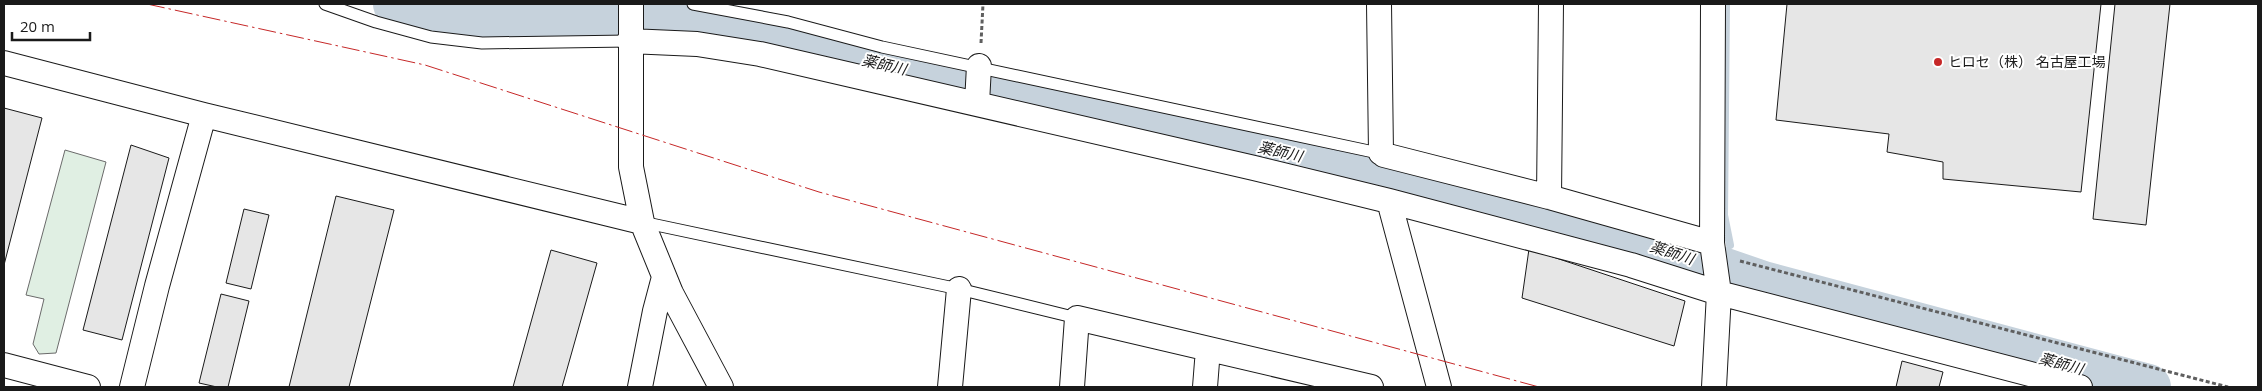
<svg xmlns="http://www.w3.org/2000/svg" width="2262" height="391" font-family="'Open Sans','Noto Sans JP',sans-serif">
	<rect width="100%" height="100%" fill="#fff"/>
	<path fill="#e0efe3" stroke="#6a6a6a" d="M65,150L106,162L56,353L39,354L33,344L44,299L26,295Z"/>
	<g fill="none" stroke-linecap="round" stroke-linejoin="round">
		<path stroke="#c6d2dc" stroke-width="8" d="M1726,4L1724,215L1730,245
			M1735,271V273"/>
		<path stroke="#c6d2dc" stroke-width="46" d="M396,4L448,15L487,20L664,21L708,24L759,33L875,63L1292,155L1508,208L1661,249L1763,284L2148,387"/>
	</g>
	<path fill="#e6e6e6" stroke="#1a1a1a" d="M1787,4H2101L2081,192L1943,179V162L1887,152L1889,134L1776,120Z
		M2115,4H2170L2146,225L2093,219Z
		M4,108L42,118L4,265Z
		M131,145L169,158L122,340L83,330Z
		M336,196L394,210L349,387H289Z
		M244,209L269,215L251,289L226,283Z
		M1529,249L1685,301L1674,346L1522,298Z
		M551,250L597,263L562,387H513Z
		M221,294L249,301L228,387H217L199,383Z
		M1902,361L1943,372L1939,387H1896Z"/>
	<g fill="none" stroke-linecap="round" stroke-linejoin="round">
		<g stroke="#1a1a1a" stroke-width="13">
			<path id="lane" d="M325,4L376,22L431,37L482,43L629,41
				M693,4L788,22L882,47L1383,154
				M642,222L959,289L1077,318"/>
		</g>
		<g stroke="#1a1a1a" stroke-width="26">
			<path id="street" d="M631,4V167L642,222L671,293L721,387
				M1379,4L1381,153
				M1713,4L1712,243L1719,293L1714,387
				M629,41L697,44L760,54L1254,168L1389,201L1631,265L1719,293L2080,387
				M4,63L204,115L642,222
				M977,103L979,66
				M1384,155L1549,197L1712,243
				M1549,197L1551,4
				M1389,201L1439,387
				M4,365L88,387
				M132,387L157,286L204,115
				M640,387L655,311L664,277
				M950,387L959,289
				M1072,387L1077,318L1371,387
				M1205,387L1208,349"/>
		</g>
		<path stroke="#5f5f5f" stroke-width="3" stroke-dasharray="4 2.5" stroke-linecap="butt" d="M981,43L983,4
			M1740,261L2228,387"/>
		<use href="#lane" stroke="#fff" stroke-width="11"/>
		<use href="#street" stroke="#fff" stroke-width="24"/>
		<path stroke="#c62828" stroke-width="1" stroke-dasharray="18 4 2.5 4" stroke-linecap="butt" d="M147,4L425,65L819,192L1539,387"/>
	</g>
	<circle fill="#c62828" stroke="#fff" stroke-width="2" cx="1938" cy="62" r="5"/>
	<g text-anchor="middle" stroke-width="4" stroke-linejoin="round" paint-order="stroke">
		<g font-size="14" fill="#1a1a1a" stroke="#fff" text-anchor="start">
			<text x="1948" y="67">ヒロセ（株） 名古屋工場</text>
		</g>
		<g font-size="15" font-style="italic" fill="#1a1a1a" stroke="#fff">
			<text transform="translate(884 65) rotate(13)" y="5">薬師川</text>
			<text transform="translate(1280 152) rotate(13)" y="5">薬師川</text>
			<text transform="translate(1672 253) rotate(18)" y="5">薬師川</text>
			<text transform="translate(2061 364) rotate(15)" y="5">薬師川</text>
		</g>
	</g>
	<rect width="2262" height="391" fill="none" stroke="#1a1a1a" stroke-width="10"/>
	<path d="M12 32v8h78v-8" fill="none" stroke="#1a1a1a" stroke-width="2.5"/>
	<text x="20" y="32" font-size="15" fill="#1a1a1a" stroke="#ffffff" stroke-width="4" paint-order="stroke">20 m</text>
</svg>
